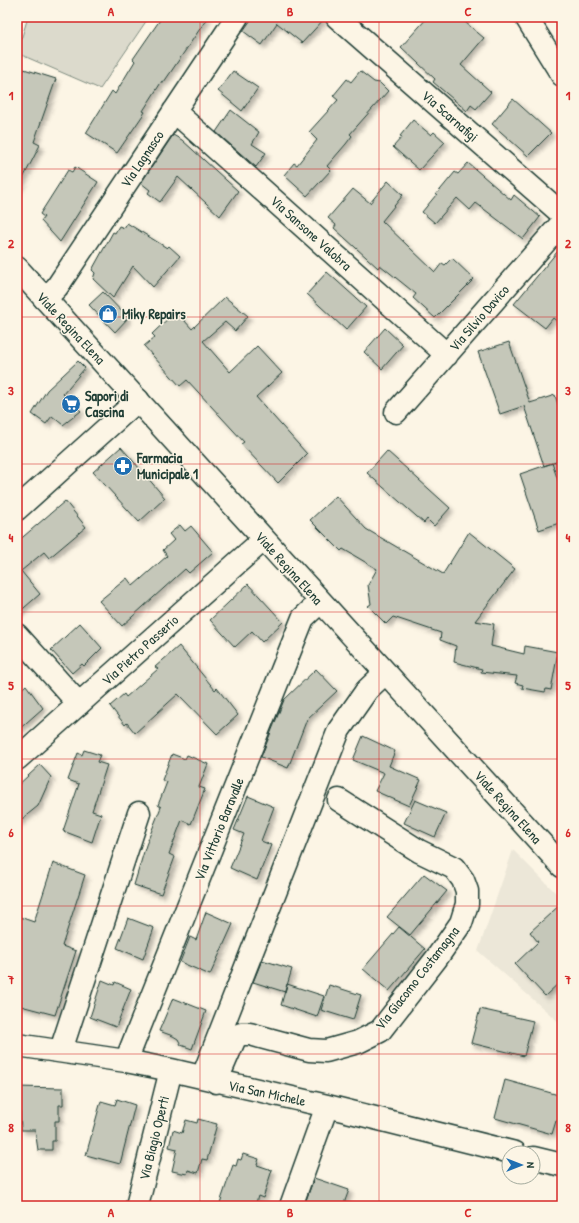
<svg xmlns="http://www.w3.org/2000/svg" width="579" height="1223" font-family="'Patrick Hand',sans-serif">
	<defs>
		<filter id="shadow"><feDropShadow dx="3.5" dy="3.5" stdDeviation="2" flood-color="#0004"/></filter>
	</defs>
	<rect width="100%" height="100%" fill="#fcf5e5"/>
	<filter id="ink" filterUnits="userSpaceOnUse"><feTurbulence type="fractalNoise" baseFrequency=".025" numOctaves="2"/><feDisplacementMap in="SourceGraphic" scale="8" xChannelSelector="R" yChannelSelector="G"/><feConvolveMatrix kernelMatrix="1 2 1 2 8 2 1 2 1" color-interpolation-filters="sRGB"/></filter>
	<g filter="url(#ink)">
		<path fill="#ece7d8" d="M513,850L562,899V1025L478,951Z"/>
		<path fill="#dcdacc" stroke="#7e8c80" d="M28,17H149L100,89L17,53Z"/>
		<path fill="#c5c7b9" stroke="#1f3d34" filter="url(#shadow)" d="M162,17H208L164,82L162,81L143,111L145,112L117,153L86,133L112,91L115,94L135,61L133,59Z
			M253,17H325V18L302,43L277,23L262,45L243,31Z
			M428,17H459L484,38L461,65L491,92L476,109L471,105L467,111L433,82L435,79L401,47Z
			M24,69L56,79L34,142L40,145L17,190V88Z
			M233,71L258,88L242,111L218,91Z
			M360,71L374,82L380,83L388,91L350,134L352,136L346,144L327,166L331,170L307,196L284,175L294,163L297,165L317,140L309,132L338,100L333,96L347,79L351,82Z
			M513,99L551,133L528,156L492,124Z
			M231,110L259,132L252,144L266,153L256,167L216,132Z
			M413,120L431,135L434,132L445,142L419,170L393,147L402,137L400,136Z
			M173,135L182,140L238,191L220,216L178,177L160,202L148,193L150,190L141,183Z
			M468,163L511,200L514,195L540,217L523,239L476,203L470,210L457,198L435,223L422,212L455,172L458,174Z
			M75,167L98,182L60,242L41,221L44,217L40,214L68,170L72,172Z
			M388,181L403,195L382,221L435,272L442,263L445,265L452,258L474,279L435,318L413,298L416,294L380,265L378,268L334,228L336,225L328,218L353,189L370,203Z
			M127,223L167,248L169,246L180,256L153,287L133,266L113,298L93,279L95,273L92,270L113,232L115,233L119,226L124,228Z
			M562,246V325L553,318L545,328L514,304Z
			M327,272L366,307L346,330L307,294Z
			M103,292L128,318L115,332L89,305Z
			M225,297L248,316L235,331L225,322L203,341L230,372L257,346L282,373L256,397L307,454L278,483L241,444L244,442L187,380L180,386L144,346L155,337L152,334L176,311L192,329Z
			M385,328L403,345L382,369L364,352Z
			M509,342L530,403L555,395L562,417V460L544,466L524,406L500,414L478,352Z
			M78,361L85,368L63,394L81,411L63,425L52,416L46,424L32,414L47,390Z
			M121,447L165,498L139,522L93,472Z
			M387,451L450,508L434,526L427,519L424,523L367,473Z
			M552,463L562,492V522L539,530L520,474Z
			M336,496L366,529L443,574L469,532L515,569L475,621L494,624L491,646L524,654L525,646L558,652L551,690L546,689L545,692L522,688L523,685L515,683L517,676L481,672L482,669L454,662L456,646L440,640L441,633L393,617L386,624L368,606L371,604L368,585L377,569L343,549L341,551L310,520Z
			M65,501L86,527L49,558L44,552L21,571L40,594L17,614V542Z
			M180,525L185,531L191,526L213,552L189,573L185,569L122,626L99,601L127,578L133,586L167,556L163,550L174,540L169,534Z
			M248,584L283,622L262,642L252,631L235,647L210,620Z
			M80,623L102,648L84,666L82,664L72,673L51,650Z
			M179,646L215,690L217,688L238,715L217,734L178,694L135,733L127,723L125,725L110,706L124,694L126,697L158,669L155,667Z
			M316,669L337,691L307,719L288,768L261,757L284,700Z
			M26,685L43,708L17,731V693Z
			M363,736L395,751L389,766L421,780L409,806L375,791L384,773L353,760Z
			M84,750L100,755L97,762L107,765L92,811L101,814L92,842L63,831L79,784L68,780L78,753L82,755Z
			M172,754L185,759L187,755L208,764L199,787L205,789L191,824L182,820L169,854L175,857L161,894L134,885L146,845L161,807L158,805L167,782L162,780Z
			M40,765L51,777L38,806L17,823V786Z
			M248,796L274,807L261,841L271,845L257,880L230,868L244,834L234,830Z
			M415,800L446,813L435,837L404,823Z
			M53,863L85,875L62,946L76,951L55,1015L17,1005V916L34,922Z
			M424,874L447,891L410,935L387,917Z
			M562,903V980L545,996L515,964L538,942L530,932Z
			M206,912L233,924L210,975L180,962L190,937L196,940Z
			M128,918L154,928L143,959L117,948Z
			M399,927L425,949L389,991L363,969Z
			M262,960L292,969L285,992L253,982Z
			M102,980L114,985L115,982L131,989L116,1027L90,1017Z
			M287,984L324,996L317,1017L281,1005Z
			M329,985L361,995L353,1020L321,1010Z
			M173,998L206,1011L192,1049L181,1045L178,1039L173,1036L159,1031Z
			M480,1009L533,1021L524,1056L471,1043Z
			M505,1080L562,1096V1122L556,1121L552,1134L495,1118Z
			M17,1087L63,1088V1105H59V1121H55V1141H52V1150H38L35,1130H21L20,1111H17Z
			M117,1099L135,1105L120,1164L86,1155L101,1101L115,1105Z
			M198,1119L217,1124L207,1160L202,1159L198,1173L188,1170L187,1174L172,1171L177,1149L169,1147L173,1130L182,1133L186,1120L197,1123Z
			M243,1154L259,1159L257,1165L272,1170L263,1198L258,1196L255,1206H219L233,1165L236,1166L238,1159L241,1160Z
			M314,1178L349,1190L343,1206H304Z"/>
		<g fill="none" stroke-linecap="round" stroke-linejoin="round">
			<g stroke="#1f3d34" stroke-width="25">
				<path id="minor" d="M337,17L562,214
					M526,17L562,75
					M174,111L447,355
					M45,299L57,287L237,17
					M396,412L562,223
					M17,509L138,400
					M17,635L79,704
					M17,759L263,540
					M17,1045L126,1061L171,1070L327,1106L515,1153
					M61,1050L139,813
					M126,1061L303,618L320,602
					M205,1071L339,730L367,690L385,673
					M216,1082L235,1038L241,1034H250L309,1050L326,1051L358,1042L380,1031L436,959L461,923L467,904V891L463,880L454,868L419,851L339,800
					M533,1158L562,1165
					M137,1206L171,1070
					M291,1206L327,1106"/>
			</g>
			<g stroke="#1f3d34" stroke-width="25">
				<path id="major" d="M17,268L562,866"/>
			</g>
			<use href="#minor" stroke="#fcf5e5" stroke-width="22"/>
			<use href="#major" stroke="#fcf5e5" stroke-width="22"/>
		</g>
	</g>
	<path fill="none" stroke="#d62828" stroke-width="1" stroke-opacity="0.55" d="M200,17V1206M379,17V1206M17,169H562M17,317H562M17,464H562M17,612H562M17,759H562M17,906H562M17,1054H562"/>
	<defs>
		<g id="shop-disc" transform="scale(1)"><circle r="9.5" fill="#1f6fb2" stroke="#fcf5e5"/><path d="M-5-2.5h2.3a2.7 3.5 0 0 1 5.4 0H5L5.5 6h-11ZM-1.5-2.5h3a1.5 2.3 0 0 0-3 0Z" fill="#fff"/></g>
		<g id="supermarket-disc" transform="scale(1)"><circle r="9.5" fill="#1f6fb2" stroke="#fcf5e5"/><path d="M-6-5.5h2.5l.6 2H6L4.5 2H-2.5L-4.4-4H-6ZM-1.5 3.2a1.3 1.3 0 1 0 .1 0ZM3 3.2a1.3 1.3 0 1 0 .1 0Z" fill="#fff"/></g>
		<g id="pharmacy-disc" transform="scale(1)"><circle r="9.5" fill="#1f6fb2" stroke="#fcf5e5"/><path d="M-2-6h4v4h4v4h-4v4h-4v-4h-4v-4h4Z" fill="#fff"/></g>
	</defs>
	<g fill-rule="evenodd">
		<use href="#shop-disc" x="108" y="314"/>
		<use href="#supermarket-disc" x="71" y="404"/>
		<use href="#pharmacy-disc" x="123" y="466"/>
	</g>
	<g text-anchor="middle" stroke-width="3" stroke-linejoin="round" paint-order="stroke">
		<g font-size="14" fill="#1f3d34" stroke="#fcf5e5">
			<text transform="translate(450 116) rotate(41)" y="5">Via Scarnafigi</text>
			<text transform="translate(142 159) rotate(-56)" y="5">Via Lagnasco</text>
			<text transform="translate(311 233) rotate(42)" y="5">Via Sansone Valobra</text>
			<text transform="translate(479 318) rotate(-49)" y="5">Via Silvio Davico</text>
			<text transform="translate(71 328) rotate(47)" y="5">Viale Regina Elena</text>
			<text transform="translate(289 568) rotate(48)" y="5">Viale Regina Elena</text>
			<text transform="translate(140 650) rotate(-42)" y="5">Via Pietro Passerio</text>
			<text transform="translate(508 807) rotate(48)" y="5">Viale Regina Elena</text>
			<text transform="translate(219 829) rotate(-68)" y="5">Via Vittorio Baravalle</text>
			<text transform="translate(417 978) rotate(-52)" y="5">Via Giacomo Costamagna</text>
			<text transform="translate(267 1093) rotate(12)" y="5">Via San Michele</text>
			<text transform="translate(154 1138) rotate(-76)" y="5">Via Biagio Operti</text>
		</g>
		<g font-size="14" font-weight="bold" fill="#1f3d34" stroke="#fcf5e5" text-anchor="start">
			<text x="122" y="319">Miky Repairs</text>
			<text x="85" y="401">Sapori di<tspan x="85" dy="16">Cascina</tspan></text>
			<text x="137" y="463">Farmacia<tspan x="137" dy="16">Municipale 1</tspan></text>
		</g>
	</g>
	<rect width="579" height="1223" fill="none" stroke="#fcf5e5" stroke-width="44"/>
	<g transform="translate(521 1165) rotate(90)"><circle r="19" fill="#fcf5e5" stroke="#a4ab9e"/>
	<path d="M0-3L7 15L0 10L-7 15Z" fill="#1f6fb2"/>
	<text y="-6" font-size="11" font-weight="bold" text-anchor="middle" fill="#1f3d34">N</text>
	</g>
	<rect x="22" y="22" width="535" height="1179" fill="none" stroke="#d62828" stroke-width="1.5"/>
	<g font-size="13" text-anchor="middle" font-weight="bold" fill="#d62828">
		<text x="111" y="16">A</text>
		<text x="290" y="16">B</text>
		<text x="468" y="16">C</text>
		<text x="11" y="100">1</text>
		<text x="568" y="100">1</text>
		<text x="11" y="248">2</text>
		<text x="568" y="248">2</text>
		<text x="11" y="395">3</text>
		<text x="568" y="395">3</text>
		<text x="11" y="542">4</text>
		<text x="568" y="542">4</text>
		<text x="11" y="690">5</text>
		<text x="568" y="690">5</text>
		<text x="11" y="837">6</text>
		<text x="568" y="837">6</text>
		<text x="11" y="984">7</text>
		<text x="568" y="984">7</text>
		<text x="11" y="1132">8</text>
		<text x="568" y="1132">8</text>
		<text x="111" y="1217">A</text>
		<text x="290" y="1217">B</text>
		<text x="468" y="1217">C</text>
	</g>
</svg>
